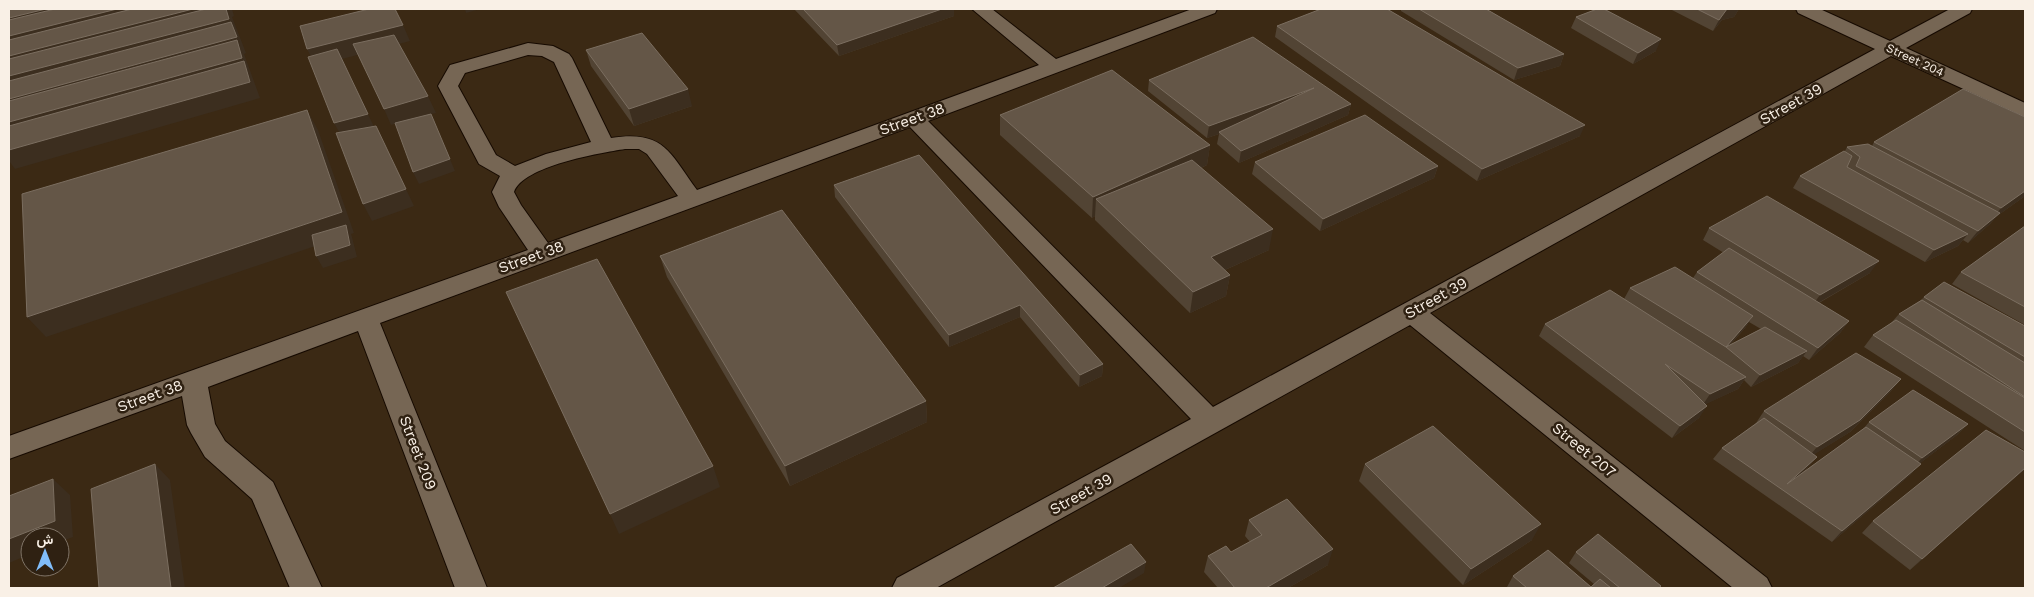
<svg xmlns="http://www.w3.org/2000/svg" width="2034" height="597" font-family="'Work Sans',Vazirmatn,sans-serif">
	<rect width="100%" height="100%" fill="#2f2112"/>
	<path fill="#3b2914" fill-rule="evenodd" d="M9,9H2025V588H9ZM30,537H60V567H30Z"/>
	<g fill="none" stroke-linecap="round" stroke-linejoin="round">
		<g stroke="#160a00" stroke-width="2">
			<path id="minor" d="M972,9H992L1056,59L1192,9H1217L1215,13L928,121L1213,407L1875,49L1798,13L1796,9H1820L1890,41L1950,9H1972L1970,13L1906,48L2025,103V117L1891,56L1430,313L1767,578L1772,588H1733L1410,325L936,588H892L897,578L1191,419L910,127L380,323L487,588H455L358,331L208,387L215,424L225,441L273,482L322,588H290L252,499L205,457L191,433L187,425L182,396L9,459V436L528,250L499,207L492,192L500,176L479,164L438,86L450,65L528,43L553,46L569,54L572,58L611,138C664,130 669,152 697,190L1039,65ZM528,55L542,56L554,62L591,142L546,154L515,166L496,155L458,86L465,73ZM625,149H639L647,154L678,196L548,243L521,205L514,192C523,166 600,153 625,149Z"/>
		</g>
		<use href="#minor" fill="#766654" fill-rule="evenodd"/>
	</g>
	<path fill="#524434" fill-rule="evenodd" d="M794,9H954V16L839,56Z
		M1401,9H1486L1564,54L1560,66L1514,80L1401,11Z
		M1670,9H1739L1734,17L1722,20L1713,31Z
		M1576,17L1656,51L1633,64L1571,28Z
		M1277,26L1580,136L1477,181L1275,37Z
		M586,50L692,106L634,126L591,66Z
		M1149,80L1351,104L1348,115L1239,163L1217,144L1219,134L1207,138L1148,91Z
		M1000,115L1210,145L1207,165L1201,168L1269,250L1225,270L1230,275L1226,296L1190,313L1095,220V216L1092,218L1000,135Z
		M2025,117V196L1997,216L1990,224L1968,243L1963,240L1958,246L1925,262L1793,188L1800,176L1845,151L1847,147L1872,146L1874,142Z
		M919,155L1103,364L1102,376L1079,387L1020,317L949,347L835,197L834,185Z
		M1255,162L1438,166L1434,178L1320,231L1252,174Z
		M2025,226V325L1952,284L1961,272Z
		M1709,228L1870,273L1819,303L1849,321L1840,333L1809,360L1803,356L1798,363L1751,387L1744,380L1738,389L1705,404L1699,418L1672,438L1539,336L1545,324L1624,299L1630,288L1693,278L1697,272L1724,253L1703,240ZM1749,322L1761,329L1731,344L1745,328Z
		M660,256L926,401L927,422L790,486L667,277Z
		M1924,297L2025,326V451L1864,347L1873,335L1891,323L1899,314L1921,300Z
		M1901,379L1891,391L1850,432L1814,454L1817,457L1807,468L1801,474L1864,428L1869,422L1968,424L1957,435L1920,463L1910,475L1832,542L1713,459L1722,448L1756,423L1764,411Z
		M2025,452V469L1910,570L1862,533L1873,521Z
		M1365,464L1532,540L1463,585L1359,481Z
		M1249,520L1328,565L1288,588H1218L1204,572L1208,556L1231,552L1250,542L1245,536Z
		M1576,552L1659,588H1507V587L1513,576L1591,587L1594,584L1569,563Z"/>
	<path fill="#3c2e1f" d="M46,9H190L9,41V18Z
		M193,9H232L234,16L232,17L246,53L244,54L260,98L15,169L9,161V56Z
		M465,9H480L466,13Z
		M942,9H954V16L839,56L837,45Z
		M1727,9H1739L1734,17L1722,20L1713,31L1719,20Z
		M403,25L410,41L342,59L376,131L343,139L334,123L316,66L307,49Z
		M1661,39L1656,51L1633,64L1638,53Z
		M1564,54L1560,66L1514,80L1518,68Z
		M1314,88L1219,132V134L1207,138L1209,126Z
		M688,89L692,106L634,126L629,109Z
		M428,96L436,113L431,114L455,171L419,184L413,172L431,114L391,125L384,109Z
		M1351,104L1348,115L1239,163L1241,151Z
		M307,110L318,130L354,233L351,234L352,237L357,257L323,268L316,256L348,235L46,337L27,317Z
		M1585,125L1580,136L1477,181L1482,169Z
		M376,126L414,206L372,221L363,204Z
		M1210,145L1207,165L1108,210L1096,199L1095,216L1092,218L1093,197Z
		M1438,166L1434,178L1320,231L1323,219Z
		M2025,191V196L1997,216L1990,224L1968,243L1978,231L1992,219L2001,208Z
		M1273,229L1269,250L1207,278L1211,257Z
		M1968,234L1958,246L1925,262L1934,250Z
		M1879,261L1870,273L1811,307L1820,295Z
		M1230,275L1226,296L1190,313L1193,292Z
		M1020,305V317L949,347V335Z
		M1753,316L1745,328L1727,348L1726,347Z
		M1849,321L1840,333L1809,360L1818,348Z
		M1807,351L1798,363L1751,387L1760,375Z
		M1103,364L1102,376L1079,387L1080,375Z
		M1746,377L1738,389L1702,406L1710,394Z
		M1901,379L1891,391L1850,432L1807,459L1817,447Z
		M926,401L927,422L790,486L785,466Z
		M1707,406L1699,418L1672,438L1680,426Z
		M1968,424L1957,435L1911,470L1922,458Z
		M1817,457L1807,468L1784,490L1787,484Z
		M155,464L170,480L185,588H171Z
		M1921,464L1910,475L1832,542L1842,531Z
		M713,466L720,487L619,534L610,514Z
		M2025,468V469L1910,570L1922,559Z
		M53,479L70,495L73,537L60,542V537H30V554L9,563V539Z
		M1541,524L1532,540L1463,585L1471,569Z
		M1333,549L1328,565L1288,588H1266Z
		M1146,562L1144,573L1119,588H1102Z"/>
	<path fill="#645647" stroke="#7b6e60" d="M9,9H46L9,18Z
		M55,9H117L9,36V20Z
		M132,9H193L9,56V40Z
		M206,9H226L229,19L9,76V59Z
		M369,9H395L403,25L307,49L300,26Z
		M803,9H942L837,45Z
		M1321,9H1387L1585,125L1482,169L1277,26Z
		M1419,9H1486L1564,54L1518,68Z
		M1597,9H1604L1661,39L1638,53L1576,17Z
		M1697,9H1727L1719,20Z
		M231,22L237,37L9,99V81Z
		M642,33L688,89L629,109L586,50Z
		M394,35L428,96L384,109L353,44Z
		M1253,37L1351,104L1241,151L1219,132L1314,88L1209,126L1149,80Z
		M237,40L242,58L9,122V101Z
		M337,49L368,114L334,123L308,57Z
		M244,61L250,82L9,150V126Z
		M1112,70L1210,145L1093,197L1000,115Z
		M1963,89L2025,117V191L2001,208L1874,142Z
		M307,110L342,212L27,317L22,194Z
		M431,114L450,159L413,172L395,123Z
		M1365,115L1438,166L1323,219L1255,162Z
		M376,126L406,189L363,204L336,133Z
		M1868,144L2000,213L1978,231L1856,166L1860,157L1847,147Z
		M1844,151L1852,156L1847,167L1968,234L1934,250L1800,176Z
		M919,155L1103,364L1080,375L1020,305L949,335L834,185Z
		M1192,160L1273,229L1211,257L1230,275L1193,292L1096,199Z
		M1767,196L1879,261L1820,295L1709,228Z
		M782,210L926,401L785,466L660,256Z
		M346,225L350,245L316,256L312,235Z
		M2025,226V307L1961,272Z
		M1729,248L1849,321L1818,348L1697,272Z
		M597,259L713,466L610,514L506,292Z
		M1675,267L1753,316L1726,347L1630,288Z
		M1944,282L2025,326V357L1924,297Z
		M1610,290L1746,377L1710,394L1665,364L1707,406L1680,426L1545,324Z
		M1922,300L2025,363V397L1899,314Z
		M1896,320L2025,398V432L1873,335Z
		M1765,327L1807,351L1760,375L1726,347Z
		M1856,353L1901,379L1860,420L1817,447L1764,411Z
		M1913,390L1968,424L1922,458L1869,422Z
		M1764,418L1817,457L1787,484L1866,427L1921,464L1842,531L1722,448Z
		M1433,426L1541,524L1471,569L1365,464Z
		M1986,430L2025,452V468L1922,559L1873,521Z
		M155,464L171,588H99L91,489Z
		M53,479L55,521L9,539V496Z
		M1287,499L1333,549L1266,588H1235L1208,556L1226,546L1231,552L1262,535L1249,520Z
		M1598,534L1661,586L1659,588H1620L1576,552Z
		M1131,544L1146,562L1102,588H1053Z
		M1548,550L1591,587L1600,579L1611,588H1527L1513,576Z"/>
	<g text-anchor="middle" stroke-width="5" stroke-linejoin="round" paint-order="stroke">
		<g font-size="12" fill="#f9f0e6" stroke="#2f2112">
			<text transform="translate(1915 60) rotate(25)" y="4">Street 204</text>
		</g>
		<g font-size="15" fill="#f9f0e6" stroke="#2f2112">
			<text transform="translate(1791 104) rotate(-29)" y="5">Street 39</text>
			<text transform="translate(912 119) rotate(-20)" y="5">Street 38</text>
			<text transform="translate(531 257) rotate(-20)" y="5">Street 38</text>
			<text transform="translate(1436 298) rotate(-29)" y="5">Street 39</text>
			<text transform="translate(150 396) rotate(-20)" y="5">Street 38</text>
			<text transform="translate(1584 450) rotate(39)" y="5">Street 207</text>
			<text transform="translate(418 453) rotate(69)" y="5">Street 209</text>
			<text transform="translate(1081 494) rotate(-29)" y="5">Street 39</text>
		</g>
	</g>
	<rect width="2034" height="597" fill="none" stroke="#f9f0e6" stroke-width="20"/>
	<g transform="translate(45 552)"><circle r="24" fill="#2f2112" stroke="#807467"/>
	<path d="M0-4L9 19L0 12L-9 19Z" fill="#81bdfa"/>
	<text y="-8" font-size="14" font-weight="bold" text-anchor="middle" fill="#f9f0e6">ش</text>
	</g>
</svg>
